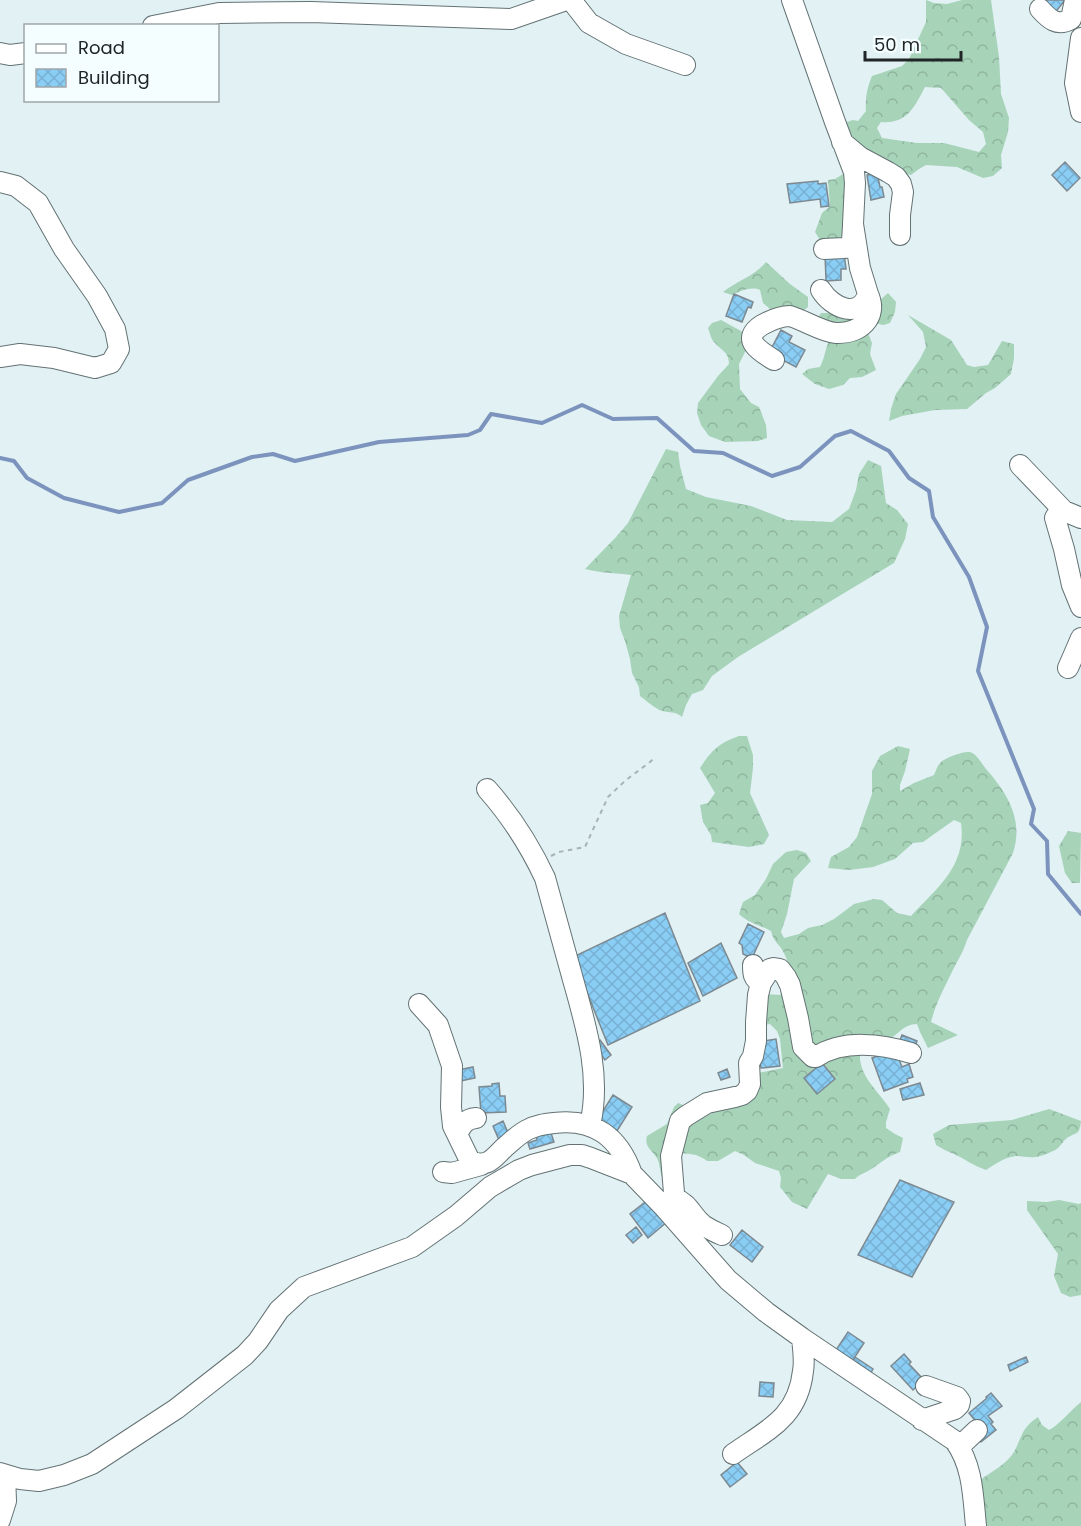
<svg xmlns="http://www.w3.org/2000/svg" width="1081" height="1526" font-family="Poppins,sans-serif">
	<defs>
		<pattern id="forest-crowns" width="20" height="18" patternUnits="userSpaceOnUse" patternTransform="scale(1.5)"><rect width="20" height="18" fill="#a7d3b9"/><path d="M2 6a3 3 0 1 1 6 0M12 15a3 3 0 1 1 6 0" fill="none" stroke="#8fb59f"/></pattern>
		<pattern id="building-cross-hatch" width="8" height="8" patternUnits="userSpaceOnUse" patternTransform="scale(1.5)"><rect width="8" height="8" fill="#8acdf5"/><path d="M0 0l8 8M0 8l8-8" fill="none" stroke="#77b0d2"/></pattern>
	</defs>
	<rect width="100%" height="100%" fill="#e1f1f4"/>
	<path fill="url(#forest-crowns)" fill-rule="evenodd" d="M926,0L934,3L947,4L962,0H991L999,57L1001,94L1009,118L1008,132L1001,155L1002,168L993,176L983,178L957,167L926,165L919,169L911,175C884,170 864,149 845,131L847,122L853,120L858,121L866,111C865,98 867,88 872,76L902,66L909,59L926,22ZM925,87L941,88L969,120L983,132L986,144L979,152L944,143H917L882,138L877,128L881,122C907,124 914,108 925,87Z
		M843,174L846,177L843,236L830,241L820,240L815,232L822,213L830,206L828,180L835,179Z
		M766,262L790,284L808,297V307L798,315L770,309L763,303L760,290C751,286 741,291 732,295L723,292C737,281 755,276 766,262Z
		M888,293L896,302L895,312L890,323L883,325L871,322L868,333L872,343L870,354L876,370L862,377L850,378L843,385L829,389L815,384L802,374L808,369L820,367C825,358 825,348 830,339L816,321L821,313H836L877,303Z
		M908,315L951,340L967,365L974,367L988,365L1002,341L1014,344V358L1011,374L995,388L986,393L967,409L935,410L902,416L889,421L891,409L896,394L920,359L926,347L923,332Z
		M721,320L741,331L747,336L748,346L739,364L740,389L751,403L759,407L766,425L767,438L758,441L725,442L709,436L701,425L697,413L698,403L718,376L729,364C729,352 722,351 715,343C711,340 710,333 708,328L712,323Z
		M666,449L678,452L680,466L686,489L706,497L751,506L787,520L832,522L849,509L856,490L859,474L868,460L881,466L886,503L897,510L908,524L905,539L894,563L738,657L712,676L703,690L692,694L686,705L682,717C675,711 670,713 662,711C654,708 647,701 640,696L639,687L632,673L630,659L625,641L620,628L619,616L631,575C615,573 600,573 585,569L617,536L628,523Z
		M739,736H747L753,755V768L750,793L769,835L764,844L749,847L712,842L711,835L703,822L700,805L708,803L715,793L700,768C712,750 719,743 739,736Z
		M898,746L910,749L905,771L900,785V791L914,783L934,775C936,771 937,766 940,763C944,758 963,751 970,752C977,754 981,763 986,769C1007,793 1024,819 1013,853L967,940C963,953 956,963 950,976C943,990 935,1006 931,1022L958,1035L928,1048L920,1032L917,1024C902,1024 899,1036 886,1040C880,1041 871,1040 865,1040C863,1046 860,1053 860,1059C862,1079 880,1093 890,1109L886,1122V1128L895,1134L903,1138L900,1152C886,1157 880,1164 868,1171C863,1174 860,1174 855,1179H841L828,1174L807,1209L792,1202L780,1187L781,1178L779,1171L755,1163L744,1155L735,1151L718,1161H707C694,1151 681,1154 666,1154L665,1183C659,1174 661,1166 657,1158C652,1150 644,1147 647,1136L667,1124L674,1107L678,1103L698,1111L713,1103L758,1073L783,1068L780,1039L777,1031L770,1024L765,1025L766,994L779,995L796,990C792,977 789,960 781,948C775,940 774,941 771,931C760,925 748,923 739,914L743,902L755,895L766,879L773,864L786,852L797,850L806,853L811,861L794,879L787,914L781,932L784,938L799,934L808,928L822,925L834,919L854,904L874,899L882,900L897,913L911,916C937,888 967,866 961,823L954,820L923,842L913,843L895,859L873,867L849,870L828,868L831,857L849,847L857,837L872,794V771L880,756Z
		M1068,831L1081,833L1080,883H1072L1065,873L1059,846Z
		M1049,1109L1081,1121C1079,1136 1078,1131 1067,1138C1064,1140 1061,1145 1058,1148C1054,1151 1045,1155 1040,1156C1032,1159 1024,1156 1016,1156C1005,1157 995,1164 986,1170C974,1166 965,1159 954,1154C947,1151 944,1150 936,1145L933,1134L949,1125L1012,1120Z
		M1059,1200L1079,1204L1081,1203V1295L1070,1297L1061,1293L1054,1276L1058,1254L1027,1210V1201L1047,1202Z
		M1081,1402V1526H981L980,1480C991,1472 1007,1464 1014,1452C1022,1437 1022,1427 1038,1417L1042,1425L1049,1430C1059,1425 1071,1410 1081,1402Z"/>
	<g fill="none" stroke-linecap="round" stroke-linejoin="round">
		<path stroke="#7c94bd" stroke-width="4" d="M0,458L14,461L27,478L64,498L119,512L162,503L188,480L252,457L273,454L295,461L379,442L468,435L480,430L491,414L542,423L582,405L613,419L657,418L694,451L723,453L772,476L800,467L835,436L851,431L889,451L909,478L929,491L933,517L969,577L987,627L978,671L1034,809L1031,824L1047,841L1048,874L1081,914"/>
	</g>
	<path fill="url(#building-cross-hatch)" stroke="#7d8990" stroke-width="1.5" d="M1045,0H1065L1054,14L1042,4Z
		M1065,162L1080,178L1067,191L1052,175Z
		M877,173L880,187H882L884,197L871,200L867,175Z
		M818,181V184L826,183L829,206L821,207L820,199L790,203L787,184Z
		M844,253L846,269H841V280L826,281L825,254Z
		M734,294L753,302L751,308L748,307L742,322L726,316Z
		M781,330L792,336L789,342L805,350L796,367L769,353Z
		M665,913L700,1001L608,1045L573,957Z
		M748,924L764,932L752,958L743,954L742,945L739,943Z
		M721,943L737,978L703,996L688,963Z
		M902,1035L917,1041L914,1049L899,1043Z
		M776,1039L780,1066L761,1068L757,1042Z
		M600,1040L611,1055L605,1060L594,1045Z
		M895,1049L902,1067L909,1064L913,1077L907,1079L908,1082L884,1091L872,1058Z
		M822,1063L835,1079L817,1094L804,1078Z
		M473,1067L475,1078L460,1081L458,1070Z
		M727,1069L730,1077L721,1080L718,1073Z
		M499,1083L500,1096H505L506,1112L481,1113L479,1087L492,1086V1084Z
		M920,1083L924,1095L903,1100L900,1089Z
		M613,1095L632,1107L617,1131L598,1119Z
		M503,1121L509,1135L499,1140L493,1126Z
		M550,1130L554,1142L530,1149L528,1143L537,1140L535,1134Z
		M900,1180L954,1202L912,1277L858,1255Z
		M649,1199L667,1222L648,1238L630,1214Z
		M636,1227L642,1235L633,1243L626,1235Z
		M742,1230L763,1247L752,1262L730,1245Z
		M848,1332L864,1343L849,1366L832,1356Z
		M904,1354L911,1362L909,1364L924,1380L913,1390L891,1366Z
		M855,1357L873,1369L868,1378L849,1366Z
		M1026,1357L1028,1362L1010,1371L1008,1365Z
		M760,1382L774,1383L773,1397L759,1396Z
		M991,1393L1002,1406L988,1416L993,1422L991,1424L996,1430L981,1442L976,1435L983,1430L969,1413L987,1398L986,1397Z
		M737,1462L747,1474L730,1487L721,1475Z"/>
	<g fill="none" stroke-linecap="round" stroke-linejoin="round">
		<g stroke="#647274" stroke-width="22">
			<path id="minor" d="M571,0L589,23L626,44L685,65
				M792,0L835,122L854,172L855,183L853,224L860,268L868,294C860,320 832,308 821,290
				M1040,9C1049,19 1057,27 1071,19L1075,0
				M153,26L219,13L311,12L511,19L566,0
				M1081,38L1075,83L1081,112
				M0,53L10,55L26,53
				M842,142L860,157L888,172L896,177L901,184L903,192L900,215V235
				M0,182L16,186L38,203L64,249L97,296L115,329L119,349L111,363L95,368L54,358L20,354L0,357
				M824,249L844,248L849,247L852,241L853,226
				M774,360C759,351 740,339 762,325C771,320 780,316 790,316C804,320 822,332 836,333C859,334 879,318 868,294
				M1020,465L1064,511
				M1081,518L1064,511L1058,513L1055,518L1064,549L1072,585L1081,607
				M1068,668L1081,638
				M487,789C510,815 530,846 545,878C554,910 563,943 572,976C585,1023 602,1075 590,1125
				M753,965C753,974 753,978 761,983
				M419,1004L438,1025L452,1066L451,1107L453,1126L470,1161C488,1169 494,1157 505,1147C512,1141 519,1134 527,1130C536,1125 545,1124 554,1123C594,1118 619,1137 632,1174
				M457,1134C462,1125 465,1119 476,1118
				M443,1172L452,1173L481,1165
				M673,1197C691,1205 690,1214 703,1225C709,1229 715,1232 722,1235
				M662,1205L673,1197L674,1193L671,1156L680,1121L686,1116L707,1103L735,1097L742,1095L747,1091L750,1084L749,1063L753,1056L756,1041V1022L758,995L761,983L770,969L774,968L780,969L786,977L790,985L798,1018L803,1047L813,1057H816C843,1039 882,1044 911,1053
				M922,1420L955,1409L959,1405L960,1401L957,1397L926,1386
				M959,1447L977,1430
				M733,1454C767,1430 798,1418 803,1371C805,1361 803,1349 802,1338
				M0,1473L20,1479L39,1481L64,1475L92,1464L176,1409L245,1355L258,1341L279,1310L304,1287L412,1247L456,1216L490,1187L519,1170L532,1165L570,1155H582L591,1158L632,1174L662,1205L728,1280L766,1312L802,1338L955,1441C973,1466 973,1496 976,1526
				M0,1520L6,1501L5,1475"/>
		</g>
		<path stroke="#a7b4b6" stroke-width="2" stroke-dasharray="4.5 4.5" stroke-linecap="butt" d="M551,856L559,852L585,847L608,797L626,780L650,762L655,757"/>
		<use href="#minor" stroke="#fff" stroke-width="20"/>
	</g>
	<rect x="24" y="24" width="195" height="78" fill="#f4fdff" stroke="#9fa7a8" stroke-width="1.5"/>
	<rect x="36" y="44" width="30" height="9" fill="#ffffff" stroke="#9fa7a8" stroke-width="1.5"/>
	<text x="78" y="54" font-size="18" fill="#202526">Road</text>
	<rect x="36" y="69" width="30" height="18" fill="url(#building-cross-hatch)" stroke="#9fa7a8" stroke-width="1.5"/>
	<text x="78" y="84" font-size="18" fill="#202526">Building</text>
	<path d="M865 51v9h96v-9" fill="none" stroke="#202526" stroke-width="3"/>
	<text x="874" y="51" font-size="18" fill="#202526" stroke="#f4fdff" stroke-width="4.5" paint-order="stroke">50 m</text>
</svg>
